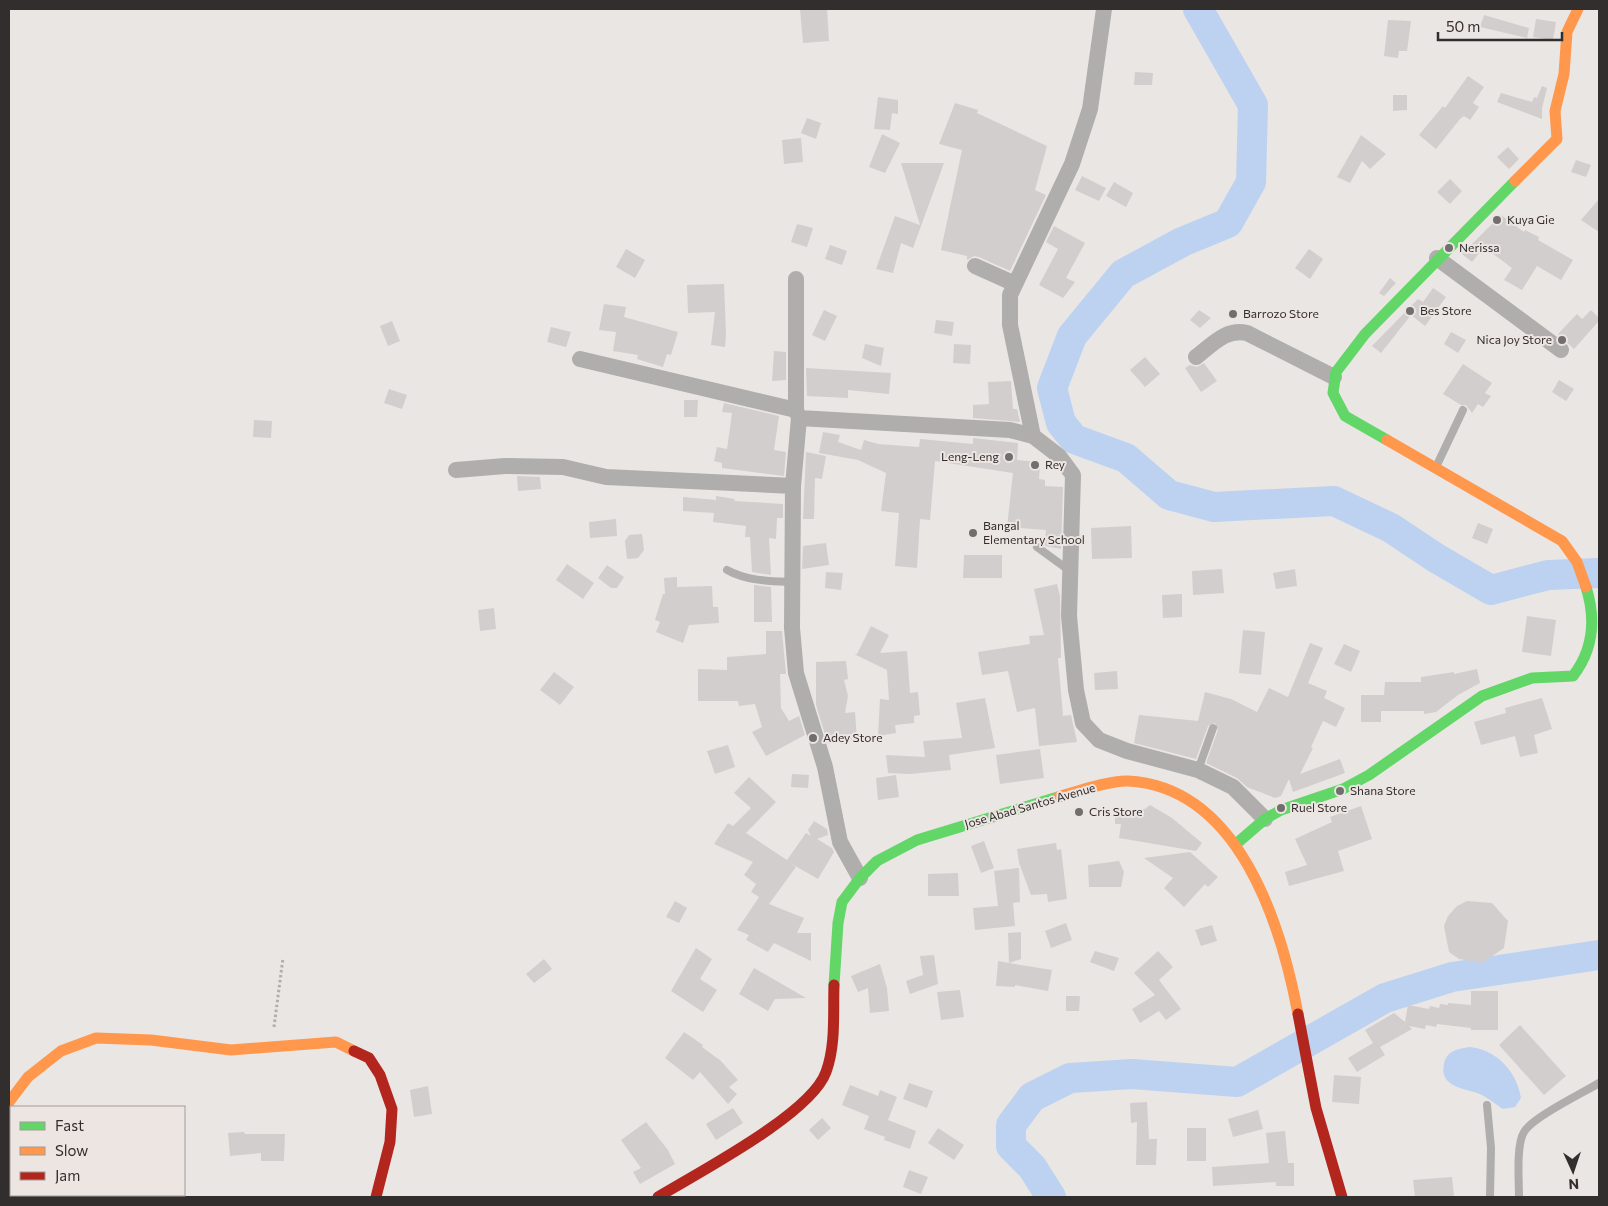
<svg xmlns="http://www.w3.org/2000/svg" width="1608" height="1206" font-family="Commissioner,sans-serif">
	<rect width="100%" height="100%" fill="#eae6e4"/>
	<path fill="#bcd2f0" d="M1470,1047C1497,1050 1517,1072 1521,1098L1515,1107L1503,1109C1495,1104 1486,1096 1477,1093C1462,1088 1439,1086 1444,1064C1447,1050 1458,1049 1470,1047Z"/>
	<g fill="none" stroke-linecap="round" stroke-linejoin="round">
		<path stroke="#bcd2f0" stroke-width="30" d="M1198,9L1253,105L1251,182L1228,223L1182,242L1123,274L1072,336L1052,388L1061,423L1074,439L1126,458L1169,495L1214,507L1334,501L1391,528L1436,558L1491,590L1548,575L1599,573
			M1051,1197L1032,1167L1011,1146V1125L1032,1097L1070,1078L1132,1074L1237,1082L1385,998L1452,977L1599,955"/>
	</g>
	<path fill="#d2cecd" d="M800,9H827L829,41L803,43Z
		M1484,15L1529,28L1527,38L1480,27Z
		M1536,19L1556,22L1553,40L1533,37Z
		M1388,20L1411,21L1407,51H1399L1398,58L1384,56Z
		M1135,72L1153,73L1152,85H1134Z
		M1468,76L1484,87L1473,103L1479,107L1470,120L1464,116L1460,119L1436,149L1419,135L1443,106L1445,108Z
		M1542,86L1547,88L1542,108V119L1497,102L1501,93L1532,102L1534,97L1537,98Z
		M1393,95H1407V110L1393,111Z
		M878,97L898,100V114L892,113L890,130L874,129Z
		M955,103L978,110L977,113L1047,146L1035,190L1046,195L1010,271L979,257L974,256L967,260V256L941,250L962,150L939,144Z
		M807,118L821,123L816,139L801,133Z
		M882,134L900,143L885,173L869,167Z
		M1361,135L1386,154L1370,169L1362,161L1350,183L1337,177Z
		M801,138L803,162L784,164L782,140Z
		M1508,147L1519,159L1509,169L1497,157Z
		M1576,160L1591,165L1586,177L1571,172Z
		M901,163H944L913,248L901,243L893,273L876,269L895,216L920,225Z
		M1082,176L1106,188L1099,201L1075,190Z
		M1450,179L1462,191L1450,204L1437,192Z
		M1114,182L1133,193L1126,207L1106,196Z
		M1599,199V232L1581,220Z
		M1501,215L1524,232L1525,230L1539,237L1538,240L1573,260L1561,280L1537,266L1522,290L1504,280L1512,268L1484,247L1472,262L1462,254Z
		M797,224L813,228L807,247L791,242Z
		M1054,226L1085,243L1066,278L1075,282L1063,298L1039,285L1058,249L1046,242Z
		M830,245L847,251L842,265L825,259Z
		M626,249L645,260L635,278L616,267Z
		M1309,249L1323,259L1310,279L1295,268Z
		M1390,278L1396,283L1384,296L1379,293Z
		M724,284L726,334L725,347L711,345L715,312L688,313L687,285Z
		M1433,288L1446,297L1425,326L1411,315L1381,353L1372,346L1418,299L1423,302Z
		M604,304L626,307L624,317L678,332L671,355L667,354L663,367L637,359L638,355L613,351L616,332L599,330Z
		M824,310L837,316L825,341L812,335Z
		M1199,310L1211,318L1200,328L1190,320Z
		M1591,310L1599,318V321L1574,349L1558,334L1577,314L1582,319Z
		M936,320L954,322L952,336L934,333Z
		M392,321L400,341L388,346L380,326Z
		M551,327L571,332L566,347L547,342Z
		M1451,332L1466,340L1458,353L1444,344Z
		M865,344L884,348L881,366L862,358Z
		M954,344L971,345L970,364L953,363Z
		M774,351L786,352V380L772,381Z
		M1145,357L1160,374L1145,387L1130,370Z
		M1204,363L1217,381L1201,392L1185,368L1190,365L1197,367Z
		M1463,364L1492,383L1485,393L1491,396L1483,407L1478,404L1472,413L1466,405H1461L1443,394Z
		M806,368L891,373L889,394L848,390V398L807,396Z
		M1559,380L1574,389L1566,401L1552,392Z
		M1011,381L1013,409H1017L1020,422L973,418V405L989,404L988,382Z
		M389,389L407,395L402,409L384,403Z
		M684,400H698L697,417H684Z
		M724,403L779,416L774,450L786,452L784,476L722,468V463L714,461L717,447L727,449L732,413L722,412Z
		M254,420L272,421L271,438L253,437Z
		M823,432L840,435L838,442L861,450L864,440L878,444L919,447L920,439L973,444V438L1018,443L1017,460L1040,462L1039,479L1045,480V486L1063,487L1061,549L1045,546L1046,530L1007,527L1013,473L935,461L930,520L920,519L917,568L895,566L899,513L881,511L886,473L858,460L819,453Z
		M806,452L826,456L822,479L815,478L814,519H803Z
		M517,476L540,477L541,489L518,491Z
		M716,496L735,499L734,501L783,504V518H777L776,539L769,538L771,575L752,572L750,537H745L746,526L713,522L714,513L683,511V497L716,500Z
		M616,519L617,536L590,538L589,522Z
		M1478,523L1493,529L1487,544L1472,538Z
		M1131,526L1132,558L1092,559L1091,528Z
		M642,534L644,550L638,558L627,559L625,541L629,535Z
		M826,543L829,565L802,569L803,546Z
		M964,555H1002V578H963Z
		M567,564L594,583L583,599L556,580Z
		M607,565L624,577L617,588H611L598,578Z
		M1222,569L1224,593L1193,595L1192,571Z
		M1295,569L1297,586L1276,589L1273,573Z
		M826,572L843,573L841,590L825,588Z
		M677,577V587L712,586L713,607H718L719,623L689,625L683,643L656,632L660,622L655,620L663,594H665L664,578Z
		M1057,584L1060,596L1061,658H1058L1063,716L1071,715L1077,742L1039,746L1035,708L1017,712L1008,671L982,675L978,652L1030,644L1029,636L1044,635L1034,589Z
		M754,585L771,587L772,622H754Z
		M1182,594V617L1163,618L1162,595Z
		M494,608L496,629L480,631L478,610Z
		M1527,616L1556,620L1551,656L1522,652Z
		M871,626L889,635L880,653L907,651L910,693L918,692L920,715L914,716V723L895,725L896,733L878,736L880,699L889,700L887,670L854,654H857Z
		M1243,630L1265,632L1261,675L1239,673Z
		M766,631H782L786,674H780L781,708L789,721L799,716L805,735L766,756L752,732L762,727L755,704L739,706L738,701H698V669L727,670V657L766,654Z
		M1310,643L1323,648L1308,683L1327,691L1324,698L1345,708L1336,727L1323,721L1311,747L1313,748L1300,774L1340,759L1345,773L1293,792L1289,779L1281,796L1275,798L1247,787L1237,778L1206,763L1218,730L1215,723L1208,726L1196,759L1134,743L1139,715L1198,721L1205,692L1231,699L1257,712L1269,688L1288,697Z
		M1344,644L1360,651L1351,672L1334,664Z
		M846,661L848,679L844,680L848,696L845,713L855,712L857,739L828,744L816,705V662Z
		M1477,669L1480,683L1458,695L1436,712L1424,714V711H1381V722H1361V695H1384L1385,682H1421V677L1454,672V674Z
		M1117,671L1118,689L1095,690L1094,673Z
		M554,672L574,687L560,705L540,690Z
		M985,698L995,748L949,755L951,770L910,774L888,773L886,755L925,757L923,741L962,738L956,703Z
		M1542,698L1552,729L1534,735L1538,753L1520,757L1515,736L1481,745L1474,722L1506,713L1505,708Z
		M728,745L735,767L715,774L707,751Z
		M1040,749L1044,778L1000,784L996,755Z
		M792,774L809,775L808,788L791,787Z
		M896,775L899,797L878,800L876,778Z
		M749,777L776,802L746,833L787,860L806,833L811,836L808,830L814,821L827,829L828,835L817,839L832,848L834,852L818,879L790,863L796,867L769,904L804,918L797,933H811V961L774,943L768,952L746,940L749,935L737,930L759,897L751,892L756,884L744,875L753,862L714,844L728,823L733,826L751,808L734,793Z
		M1150,805L1172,818L1202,843L1196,851L1119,838L1121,824H1115V809H1145Z
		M1361,806L1372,839L1338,851L1344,871L1289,886L1285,872L1307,865L1295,839L1332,822L1330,817Z
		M984,841L994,868L981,873L971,846Z
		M1056,843L1057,850L1061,849L1067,899L1048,902L1047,894L1031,895L1019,863L1017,849Z
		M1190,852L1218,877L1208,887L1205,884L1184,907L1164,888L1173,878L1144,858Z
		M1119,861L1124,872L1121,887H1089L1088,865Z
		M1019,868L1020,902L1013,903L1015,926L975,930L973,908L998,906L994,871Z
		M958,873L959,896H928V874Z
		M675,901L687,908L679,923L666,917Z
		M1467,901L1492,903L1508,921L1504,948L1482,963L1459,959L1449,952L1444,926L1448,916L1457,906Z
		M1066,923L1072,940L1051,948L1045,931Z
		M1212,925L1217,941L1201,946L1195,930Z
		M1021,932V959L1009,963L1052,970L1048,991L1015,985V987L996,986L998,961L1009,963L1008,933Z
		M696,948L712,959L700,979L717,990L703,1012L671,991Z
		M1095,951L1119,958L1114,971L1090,962Z
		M1158,951L1173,967L1159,980L1181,1009L1166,1020L1159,1011L1140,1023L1132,1009L1155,995L1134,973Z
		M934,955L938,984L910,994L906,981L923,975L920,956Z
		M544,959L552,969L534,983L526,974Z
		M880,964L887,988L889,1011L870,1013L868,988L858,992L851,976Z
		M754,968L806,998L775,999L768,1011L739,994Z
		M960,990L964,1017L941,1020L937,992Z
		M1471,991H1498V1030H1471V1028L1437,1024L1436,1027L1426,1025L1425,1029L1409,1026L1412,1029L1380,1047L1385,1055L1357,1072L1348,1058L1373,1043L1365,1030L1394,1013L1405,1022L1408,1005L1429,1009L1430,1006L1439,1008L1440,1004L1448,1005V1003L1471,1005Z
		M1066,996H1080L1079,1011H1066Z
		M1520,1025L1566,1076L1544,1095L1499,1045Z
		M684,1032L703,1045L702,1047L721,1061L738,1080L729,1087L737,1094L728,1104L700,1072L693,1080L665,1058Z
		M1334,1075L1361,1077L1359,1104L1332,1102Z
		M909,1083L933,1091L927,1108L903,1099Z
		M850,1085L878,1096L880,1090L897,1097L888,1120L916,1131L910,1149L884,1140L885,1137L864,1129L869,1116L842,1105Z
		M428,1086L432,1114L414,1117L410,1090Z
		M1147,1102L1149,1139H1157L1156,1165H1136L1137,1122L1131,1123L1130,1103Z
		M733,1108L743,1123L716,1140L706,1124Z
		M1258,1110L1263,1129L1233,1137L1228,1119Z
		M822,1118L831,1128L818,1140L809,1130Z
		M646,1122L668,1150L675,1164L640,1184L633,1172L641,1168L621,1140Z
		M938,1128L964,1145L954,1160L928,1143Z
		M1187,1128H1206V1161H1187Z
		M1285,1131L1288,1163H1294V1186H1276V1182L1213,1186L1212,1167L1269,1163L1266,1133Z
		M244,1132L245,1134H285L284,1161H261V1153L230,1156L228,1133Z
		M909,1170L928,1177L921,1194L903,1187Z
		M1452,1177L1454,1197H1415L1413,1180Z"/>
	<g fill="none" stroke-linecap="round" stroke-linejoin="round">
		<path stroke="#afaead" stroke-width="3" stroke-dasharray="2.5 2.5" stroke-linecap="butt" d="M274,1027L283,958"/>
		<path stroke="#afaead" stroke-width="8" d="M1436,467L1463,410
			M1037,547L1070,571
			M727,570C747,581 769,581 792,582
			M1198,770L1213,728
			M1487,1105L1491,1148L1490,1197
			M1519,1197C1519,1181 1516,1145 1524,1132C1533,1117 1583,1093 1599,1083"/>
		<path stroke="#afaead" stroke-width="16" d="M1437,258L1561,350
			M975,266L1015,284
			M796,279V410L799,418L793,486L792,628L796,673L825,767L840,842L860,878
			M1196,357C1212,345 1226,328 1247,333L1334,377
			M580,359L796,410
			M799,418L1010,430L1033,436L1059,456L1073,475L1069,616L1076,690L1083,723L1099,740L1127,751L1198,770L1233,787L1265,819
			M1033,436L1010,325V295L1072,164L1090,109L1104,9
			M456,470L505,466L563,467L606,477L793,486
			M21,1197L22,1195"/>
		<path stroke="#63d668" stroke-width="11" d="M1387,440L1345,416L1333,393L1336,372L1365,334L1515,181
			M1236,844L1265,819L1281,810L1343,789L1369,775L1482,696L1532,678L1573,676C1594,649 1596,619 1586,587
			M834,985L838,923L842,902L860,878L877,861L917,840L1058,797"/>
		<path stroke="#ff974d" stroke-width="11" d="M1515,181L1557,139L1555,111L1564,74L1567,32L1578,9
			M1387,440L1562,541L1577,562L1586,587
			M1058,797C1076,792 1110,780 1128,781C1239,787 1281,924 1298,1014
			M9,1102L28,1077L61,1051L96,1038L151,1040L231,1050L336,1042L354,1051"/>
		<path stroke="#b3261e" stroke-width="11" d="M1298,1014L1316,1108L1342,1197
			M354,1051L369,1058L380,1075L392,1109L390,1142L376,1197
			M658,1197C699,1172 811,1114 826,1072C836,1045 833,1013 834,985"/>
	</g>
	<g fill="#726e6d" stroke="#ece5e2" stroke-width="2">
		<circle cx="1497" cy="220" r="5"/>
		<circle cx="1449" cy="248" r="5"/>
		<circle cx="1410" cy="311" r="5"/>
		<circle cx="1233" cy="314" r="5"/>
		<circle cx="1562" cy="340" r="5"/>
		<circle cx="1009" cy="457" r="5"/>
		<circle cx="1035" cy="465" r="5"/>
		<circle cx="973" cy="533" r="5"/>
		<circle cx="813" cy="738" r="5"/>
		<circle cx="1340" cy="791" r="5"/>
		<circle cx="1281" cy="808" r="5"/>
		<circle cx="1079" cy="812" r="5"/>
	</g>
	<g text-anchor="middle" stroke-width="4" stroke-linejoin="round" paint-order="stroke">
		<g font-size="12" fill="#312e2d" stroke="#ece5e2" text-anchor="start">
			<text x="1507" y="224">Kuya Gie</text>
			<text x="1459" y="252">Nerissa</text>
			<text x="1420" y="315">Bes Store</text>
			<text x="1243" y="318">Barrozo Store</text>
			<text x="1552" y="344" text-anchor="end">Nica Joy Store</text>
			<text x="999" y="461" text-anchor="end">Leng-Leng</text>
			<text x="1045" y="469">Rey</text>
			<text x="983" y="530">Bangal<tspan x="983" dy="14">Elementary School</tspan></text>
			<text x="823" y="742">Adey Store</text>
			<text x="1350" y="795">Shana Store</text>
			<text x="1291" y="812">Ruel Store</text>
			<text x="1089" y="816">Cris Store</text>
		</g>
		<g font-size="12" fill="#312e2d" stroke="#ece5e2">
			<text transform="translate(1030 806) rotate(-16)" y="4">Jose Abad Santos Avenue</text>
		</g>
	</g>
	<rect width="1608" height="1206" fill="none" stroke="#312e2d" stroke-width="20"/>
	<rect x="10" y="1106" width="175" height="90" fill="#ece5e2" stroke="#a19c9a"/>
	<rect x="20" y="1122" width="25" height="8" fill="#63d668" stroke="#a19c9a"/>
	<text x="55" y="1131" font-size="15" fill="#312e2d">Fast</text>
	<rect x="20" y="1147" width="25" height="8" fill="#ff974d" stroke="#a19c9a"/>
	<text x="55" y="1156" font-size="15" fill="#312e2d">Slow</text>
	<rect x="20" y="1172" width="25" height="8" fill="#b3261e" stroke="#a19c9a"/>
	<text x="55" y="1181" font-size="15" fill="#312e2d">Jam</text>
	<g transform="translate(1573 1171) rotate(177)" stroke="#ece5e2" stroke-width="4" paint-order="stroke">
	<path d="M0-4L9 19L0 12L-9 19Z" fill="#312e2d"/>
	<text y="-8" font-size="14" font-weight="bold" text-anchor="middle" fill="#312e2d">N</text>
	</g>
	<path d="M1438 32v8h124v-8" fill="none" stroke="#312e2d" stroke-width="2.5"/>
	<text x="1446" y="32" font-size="15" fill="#312e2d" stroke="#ece5e2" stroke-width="4" paint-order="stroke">50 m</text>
</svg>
